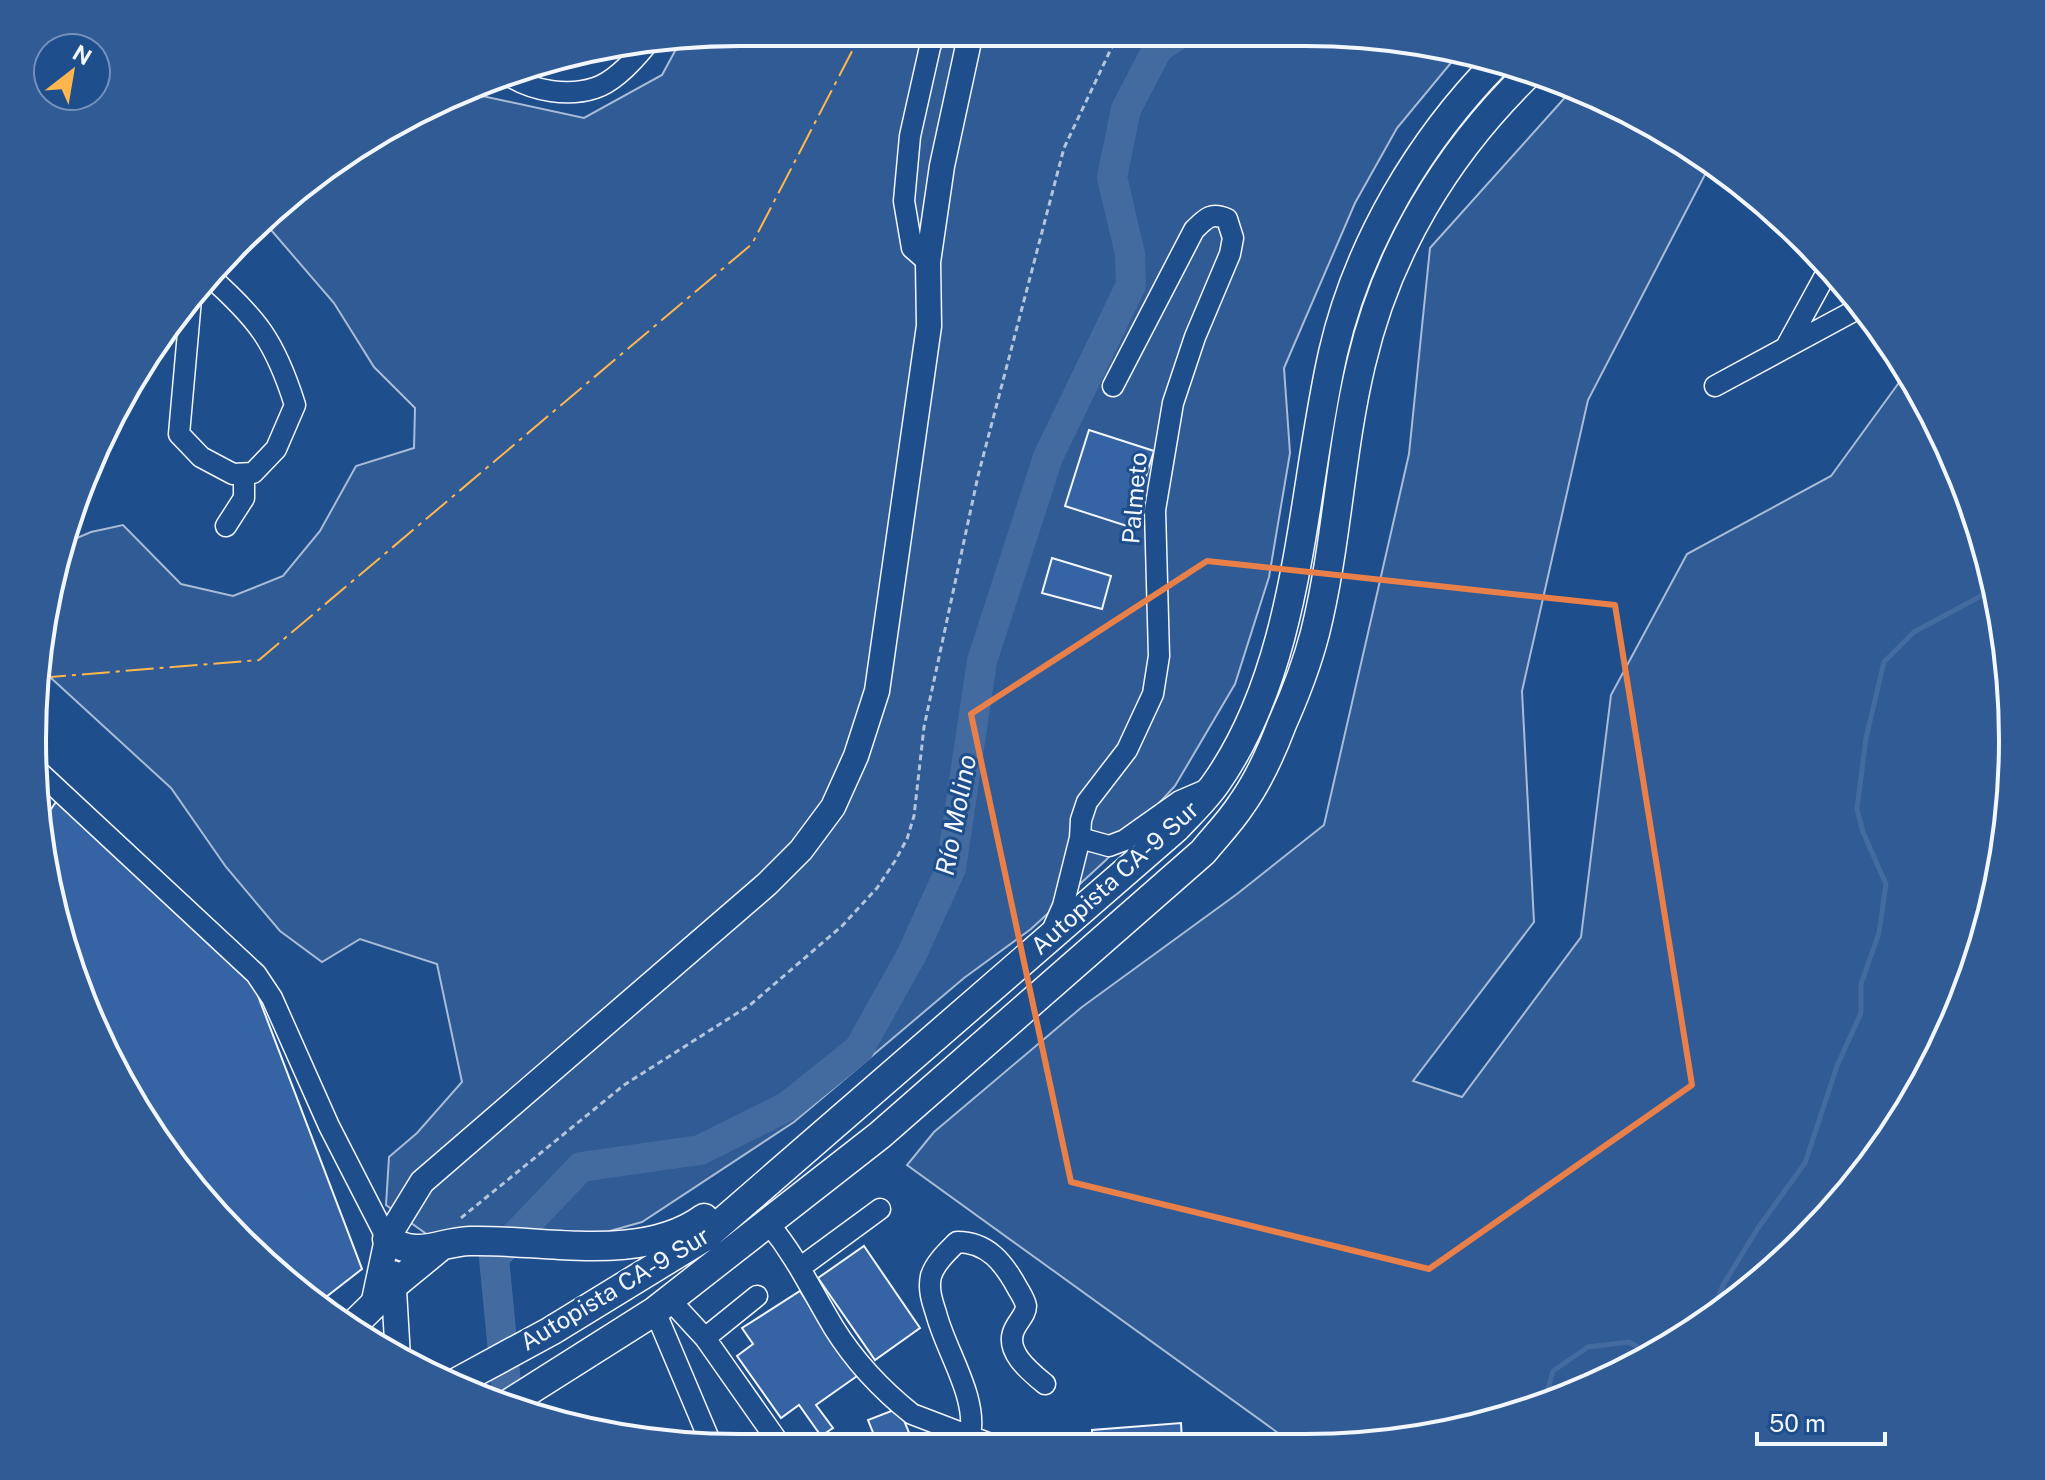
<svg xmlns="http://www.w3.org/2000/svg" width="2045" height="1480" font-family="'Public Sans',sans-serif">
	<rect width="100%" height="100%" fill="#1f4e8c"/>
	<path fill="#305b95" stroke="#a8bbd7" stroke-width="2" d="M740,32H1305L1460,52L1397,128L1355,203L1284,368L1290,453L1269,577L1235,684L1175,786L1106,860L1031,929L964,978L794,1122L642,1222L585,1238L453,1253L386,1205L389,1157L417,1133L462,1082L437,964L360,939L322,962L280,931L226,867L171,788L38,666V647L70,541L91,532L123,525L181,584L233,596L283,576L320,531L356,466L414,448L415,408L374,367L334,303L265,223L347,151L473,94L584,118L662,75L681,40Z
		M1569,93L1698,151L1711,163L1588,400L1522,691L1534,922L1413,1081L1462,1097L1581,937L1611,695L1687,554L1831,476L1906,373L1940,426L1989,556L2011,693L2007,832L1976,967L1918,1094L1838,1206L1736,1301L1576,1394L1398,1442L1292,1443L907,1165L934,1132L1082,1007L1237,894L1324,825L1409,454L1430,248Z"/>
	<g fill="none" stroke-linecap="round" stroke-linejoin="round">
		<path stroke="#446ba0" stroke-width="5" d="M1711,1316L1723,1285L1758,1228L1805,1163L1837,1066L1861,1013V984L1879,933L1886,884L1863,832L1857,809L1866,738L1884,662L1914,632L1994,589
			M1544,1403L1553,1371L1588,1347L1629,1342L1648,1353"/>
		<path stroke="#446ba0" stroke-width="30" d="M508,1404L494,1258L581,1167L700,1150L788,1106L859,1049L912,954L951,868L982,661L1048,457L1131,285L1130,254L1112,177L1126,109L1158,48L1182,32"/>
	</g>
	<path fill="#3563a3" stroke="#f2f6ff" stroke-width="2" d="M1089,430L1154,451L1130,527L1065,506Z
		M1052,558L1111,576L1102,609L1042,593Z
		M58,799L252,980L362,1269L317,1304L274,1273L179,1171L86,1011L38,832V828Z
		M864,1246L920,1328L875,1360L818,1278Z
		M800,1291L844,1359L860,1374L816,1405L833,1428L821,1436L799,1405L781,1418L737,1356L753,1344L742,1328Z
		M899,1408L914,1445H878L868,1420Z
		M1181,1423L1182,1443L1093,1444L1092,1430Z"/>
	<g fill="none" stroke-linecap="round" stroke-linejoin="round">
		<g stroke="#f2f6ff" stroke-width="23">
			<path id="minor" d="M511,77C534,91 568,97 595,88C614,82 635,59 647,44
				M928,262L912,248L904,201L910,136L930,47L936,32
				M191,299L179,434L201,457L233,474L253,473L276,449L295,405C275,341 257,318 207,274
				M1786,347L1827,272
				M1113,386L1194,230C1206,218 1211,212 1227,219L1233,238L1230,254L1195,337L1173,403L1155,510L1159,656L1153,694L1127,750L1087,802L1081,820L1080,838L1109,846L1125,840L1180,801L1208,789
				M1715,386L1863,306
				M226,526L244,498V474
				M38,771L256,974L272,998L329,1126L387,1239
				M1051,933L1063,906L1080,838
				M769,1224C797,1258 811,1290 834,1328C854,1360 883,1391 912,1414L993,1445
				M801,1267L880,1209
				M670,1300L705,1338L781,1446
				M655,1311L712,1446
				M705,1338L757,1296
				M970,1436C978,1397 946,1352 936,1313C932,1301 928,1289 931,1276C935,1263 947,1252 957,1242C988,1242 1004,1263 1018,1289C1021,1294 1025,1300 1026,1306C1026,1314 1019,1320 1015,1328C1003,1350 1029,1371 1045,1384"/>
		</g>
		<g stroke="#f2f6ff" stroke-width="27">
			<path id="major" d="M393,1273L398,1358
				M373,1305L387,1239L422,1182L767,884L801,850L833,807L856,756L877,691L929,326L928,262L942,166L971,32"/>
		</g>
		<g stroke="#f2f6ff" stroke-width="31">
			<path id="highway" d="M387,1239C420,1260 437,1242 470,1241C543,1239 641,1264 704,1218
				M350,1328L395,1284L440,1247
				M457,1382L551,1331L706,1236L1176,828C1189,814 1205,799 1216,783C1301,662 1301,494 1333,353C1358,244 1420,140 1498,61
				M508,1404L655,1311L880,1135L1203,852C1215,837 1230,822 1241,805C1259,780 1271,753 1282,724C1295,695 1307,664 1315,633C1337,545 1340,452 1361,364C1387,252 1446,154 1528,74"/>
		</g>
		<path stroke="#b3c4dc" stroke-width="3" stroke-dasharray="6 4" stroke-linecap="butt" d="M461,1218L624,1085L750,1005L842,926L877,888L895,861L907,839L914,816L924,727L978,476L1064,148L1119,32"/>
		<use href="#minor" stroke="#1f4e8c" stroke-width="20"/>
		<use href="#major" stroke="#1f4e8c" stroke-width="24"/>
		<use href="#highway" stroke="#1f4e8c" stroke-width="28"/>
		<path stroke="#ffb74d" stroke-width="2" stroke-dasharray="28 6 4 6" stroke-linecap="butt" d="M38,678L259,660L752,244L862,32"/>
	</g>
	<path fill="none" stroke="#ea8049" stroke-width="6" stroke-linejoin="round" d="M1207,561L1615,605L1692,1085L1429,1269L1071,1182L971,714Z"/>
	<g text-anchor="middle" stroke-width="6" stroke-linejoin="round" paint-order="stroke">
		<g font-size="24" fill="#f2f6ff" stroke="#1f4e8c">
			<text transform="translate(1135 498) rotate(-85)" y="8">Palmeto</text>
			<text transform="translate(1115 878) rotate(-42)" y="8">Autopista CA-9 Sur</text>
			<text transform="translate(615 1289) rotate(-31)" y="8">Autopista CA-9 Sur</text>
		</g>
		<g font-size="26" font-style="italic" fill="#f2f6ff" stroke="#1f4e8c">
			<text transform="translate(956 815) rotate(-79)" y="9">Río Molino</text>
		</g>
	</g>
	<path d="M0 0H2045V1480H0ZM740 46H1305A694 694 0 0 1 1999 740V740A694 694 0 0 1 1305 1434H740A694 694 0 0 1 46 740V740A694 694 0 0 1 740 46Z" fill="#305b95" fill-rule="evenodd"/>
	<path fill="none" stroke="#f2f6ff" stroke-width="4" d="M740 46H1305A694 694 0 0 1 1999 740V740A694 694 0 0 1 1305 1434H740A694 694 0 0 1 46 740V740A694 694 0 0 1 740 46Z"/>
	<g transform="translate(72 72) rotate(31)"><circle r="38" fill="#1f4e8c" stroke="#7391ba" stroke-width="2"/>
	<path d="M0-6L14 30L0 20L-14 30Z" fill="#ffb74d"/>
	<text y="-12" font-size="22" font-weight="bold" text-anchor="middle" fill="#f2f6ff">N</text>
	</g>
	<path d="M1757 1432v12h128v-12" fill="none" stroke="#f2f6ff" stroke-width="4"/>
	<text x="1769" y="1432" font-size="24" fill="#f2f6ff" stroke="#1f4e8c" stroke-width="6" paint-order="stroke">50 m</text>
</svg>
